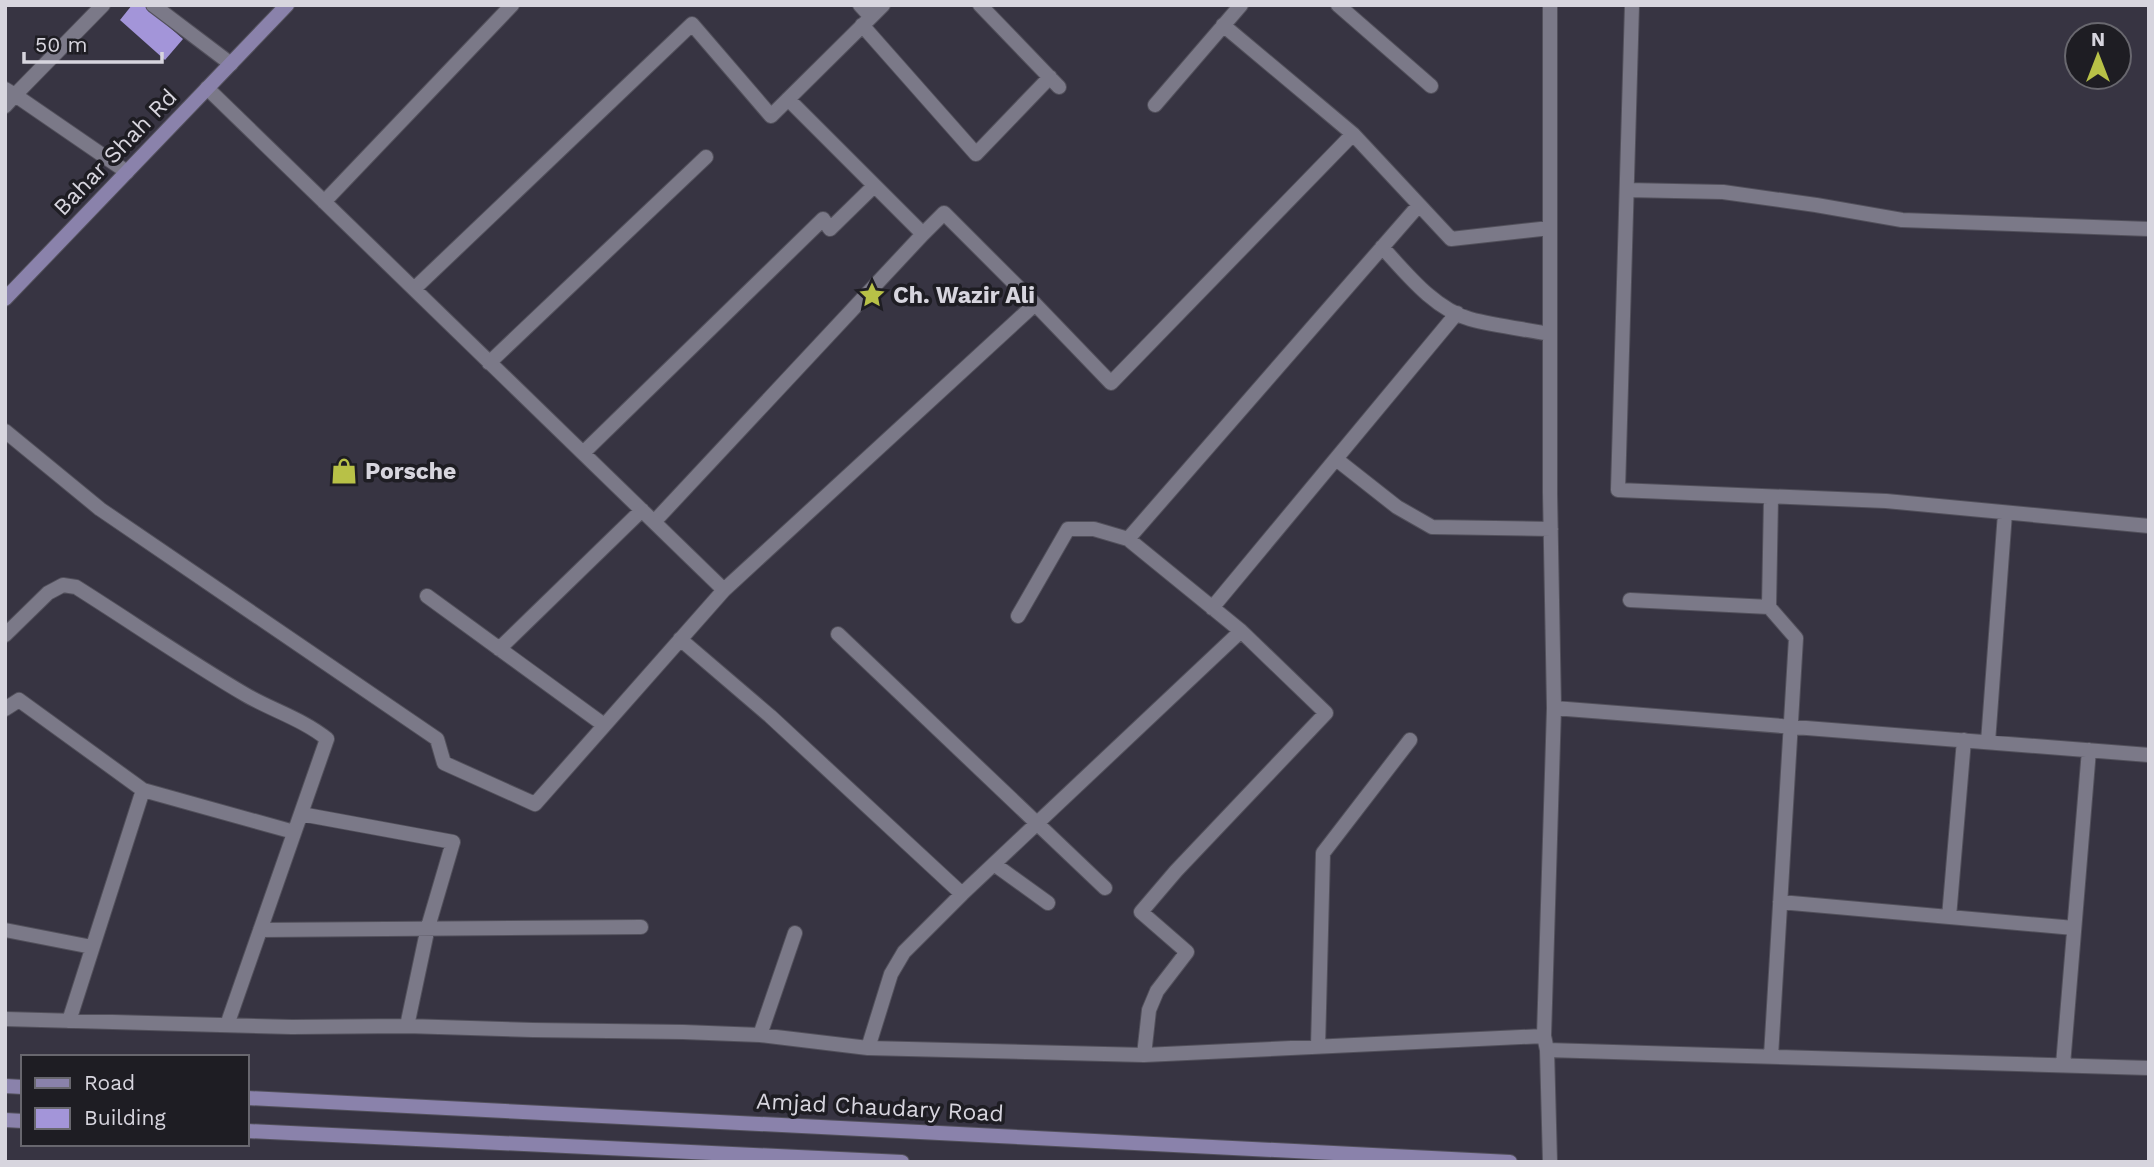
<svg xmlns="http://www.w3.org/2000/svg" width="2154" height="1167" font-family="'Work Sans',sans-serif">
	<rect width="100%" height="100%" fill="#373442"/>
	<path fill="#a395d9" d="M132,5H144L183,39L165,60L120,20Z"/>
	<g fill="none" stroke-linecap="round" stroke-linejoin="round">
		<g stroke="#52505b" stroke-width="16">
			<path id="street" d="M103,5L15,95L127,172
				M153,5L231,64
				M860,5L871,17L883,5
				M980,5L1059,87
				M1338,5L1431,86
				M1550,5V493L1554,708L1544,1036L1547,1050L1550,1162
				M1632,5L1618,490L1886,501L2149,526
				M862,25L976,154L1050,77
				M1223,25L1353,134L1451,239L1550,228
				M5,89L15,95L5,106
				M1155,105L1241,5
				M1627,190L1723,192L1816,205L1902,220L2149,229
				M324,202L512,5
				M1382,247C1406,273 1434,309 1470,319C1496,326 1524,329 1550,334
				M414,289L692,24L771,116L871,17
				M1035,304L1111,383L1353,134
				M489,363L706,157
				M5,431L100,509L437,739L444,763L535,804L724,590L207,88
				M583,453L823,219L830,229L874,186
				M1336,459L1397,507L1432,527L1551,529
				M654,522L923,234L788,99
				M724,590L1035,304L944,213L923,234
				M427,596L604,725
				M1630,600L1769,607
				M1212,608L1457,313
				M1018,616L1068,529H1094L1128,539
				M1241,631L1128,539L1419,205
				M838,634L1105,888
				M5,635L48,593L63,585L76,587C133,623 188,661 246,695C272,710 304,720 327,739L227,1025
				M680,639L770,716L962,894L904,952L891,974L868,1048
				M499,649L642,510
				M1554,708L2149,755
				M5,709L19,700L143,790L294,832
				M1988,742L2005,513
				M301,814L453,842L428,927L407,1026
				M994,864L1048,903
				M962,894L1241,631L1326,713L1176,871L1141,912L1187,952L1157,991L1149,1010L1144,1055
				M1780,902L2074,928
				M1949,917L1964,740
				M5,930L92,947
				M260,930L641,927
				M5,1019L292,1027L407,1026L533,1030L683,1032L760,1035L868,1048L1144,1055L1544,1036
				M69,1021L143,790
				M760,1035L795,933
				M1318,1047L1323,853L1410,740
				M1547,1050L2149,1068
				M1771,1056L1796,638L1769,607L1771,497
				M2063,1065L2089,750"/>
		</g>
		<g stroke="#52505b" stroke-width="16">
			<path id="secondary" d="M5,299L287,5
				M5,1086L23,1087
				M247,1098L1510,1162
				M5,1120L23,1121
				M247,1131L902,1162"/>
		</g>
		<use href="#street" stroke="#7b7988" stroke-width="14"/>
		<use href="#secondary" stroke="#8a82ab" stroke-width="14"/>
	</g>
	<defs>
		<g id="sight-bare" transform="scale(2.1)"><path d="M0-6L1.8-2.2L6-1.7L2.9 1.2L3.7 5.4L0 3.3L-3.7 5.4L-2.9 1.2L-6-1.7L-1.8-2.2Z" fill="#b8c147" stroke="#1e1d23" stroke-width="2.5" paint-order="stroke"/></g>
		<g id="shop-bare" transform="scale(2.1)"><path d="M-5-2.5h2.3a2.7 3.5 0 0 1 5.4 0H5L5.5 6h-11ZM-1.5-2.5h3a1.5 2.3 0 0 0-3 0Z" fill="#b8c147" stroke="#1e1d23" stroke-width="2.5" paint-order="stroke"/></g>
	</defs>
	<g fill-rule="evenodd">
		<use href="#sight-bare" x="872" y="295"/>
		<use href="#shop-bare" x="344" y="471"/>
	</g>
	<g text-anchor="middle" stroke-width="7" stroke-linejoin="round" paint-order="stroke">
		<g font-size="23" fill="#d7d5de" stroke="#1e1d23">
			<text transform="translate(115 152) rotate(-46)" y="8">Bahar Shah Rd</text>
			<text transform="translate(880 1107) rotate(3)" y="8">Amjad Chaudary Road</text>
		</g>
		<g font-size="23" font-weight="bold" fill="#d7d5de" stroke="#1e1d23" text-anchor="start">
			<text x="893" y="303">Ch. Wazir Ali</text>
			<text x="365" y="479">Porsche</text>
		</g>
	</g>
	<rect width="2154" height="1167" fill="none" stroke="#d7d5de" stroke-width="14"/>
	<rect x="21" y="1055" width="228" height="91" fill="#1e1d23" stroke="#68676e" stroke-width="2"/>
	<rect x="35" y="1078" width="35" height="10" fill="#8a82ab" stroke="#68676e" stroke-width="2"/>
	<text x="84" y="1090" font-size="21" fill="#d7d5de">Road</text>
	<rect x="35" y="1108" width="35" height="21" fill="#a395d9" stroke="#68676e" stroke-width="2"/>
	<text x="84" y="1125" font-size="21" fill="#d7d5de">Building</text>
	<g transform="translate(2098 56)"><circle r="33" fill="#1e1d23" stroke="#68676e" stroke-width="2"/>
	<path d="M0-5L12 26L0 18L-12 26Z" fill="#b8c147"/>
	<text y="-10" font-size="19" font-weight="bold" text-anchor="middle" fill="#d7d5de">N</text>
	</g>
	<path d="M24 52v10h138v-10" fill="none" stroke="#d7d5de" stroke-width="3.5"/>
	<text x="35" y="52" font-size="21" fill="#d7d5de" stroke="#1e1d23" stroke-width="5" paint-order="stroke">50 m</text>
</svg>
